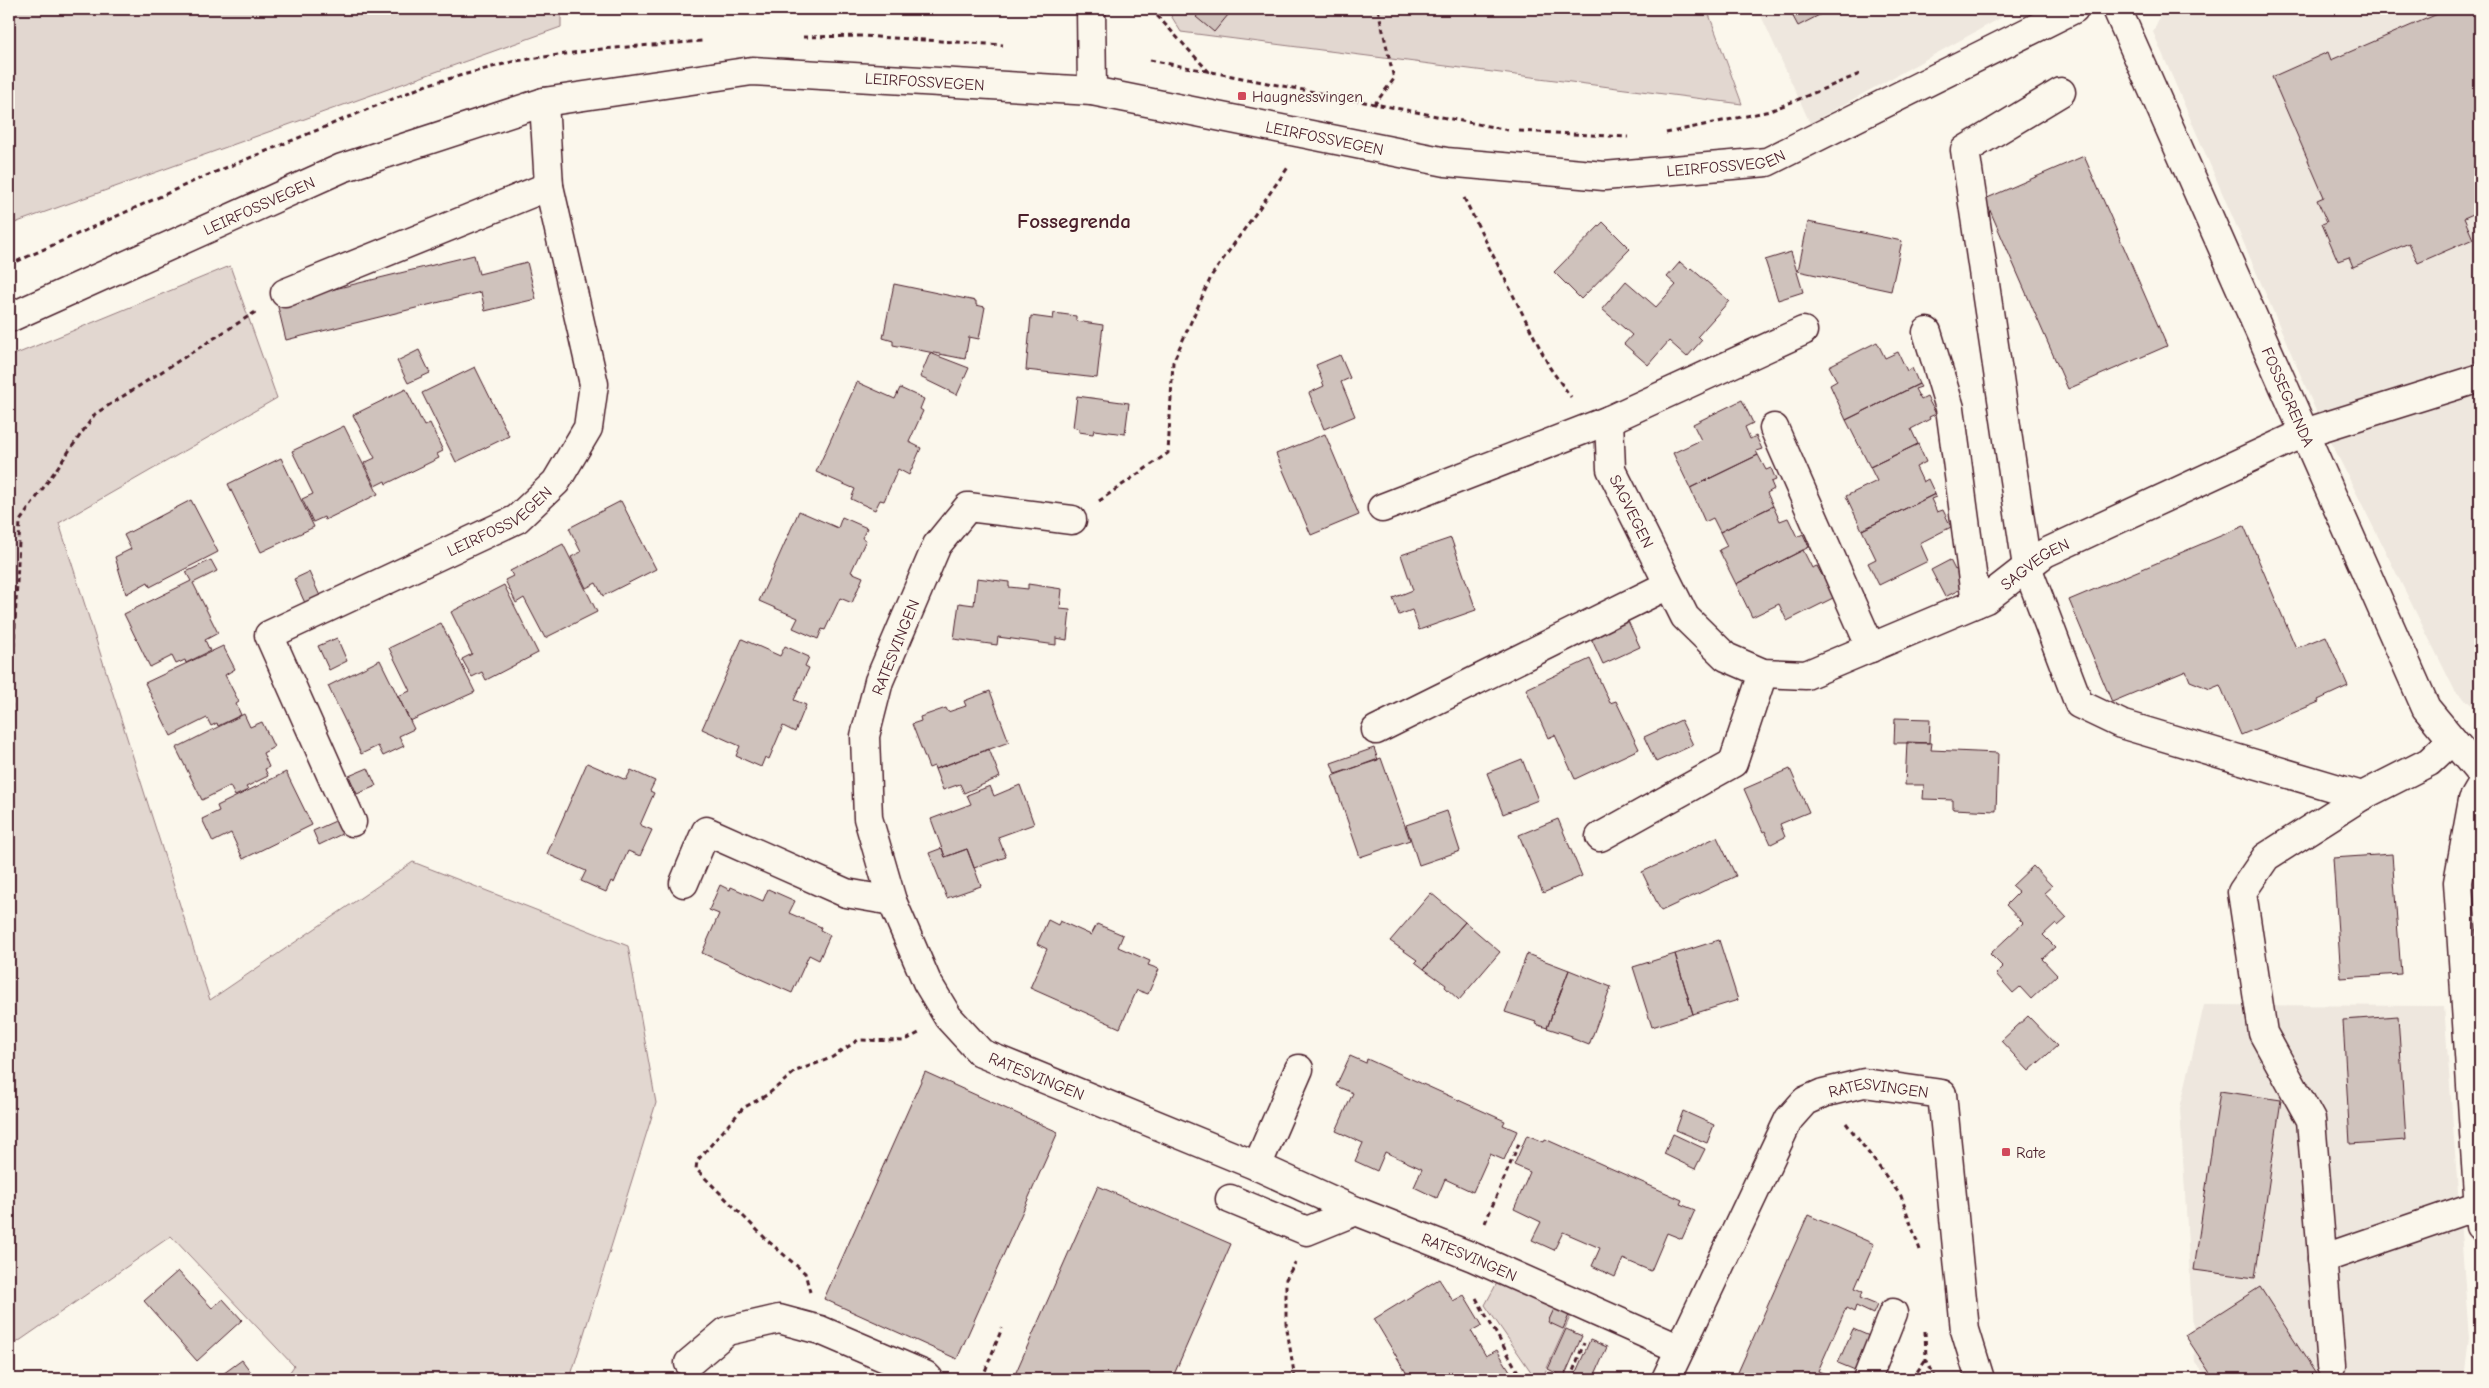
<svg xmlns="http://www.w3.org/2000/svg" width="2489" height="1388" font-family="'Comic Neue',sans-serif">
	<rect width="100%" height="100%" fill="#fbf7ec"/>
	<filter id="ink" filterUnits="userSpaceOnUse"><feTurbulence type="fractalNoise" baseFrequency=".02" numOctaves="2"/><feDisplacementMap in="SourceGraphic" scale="10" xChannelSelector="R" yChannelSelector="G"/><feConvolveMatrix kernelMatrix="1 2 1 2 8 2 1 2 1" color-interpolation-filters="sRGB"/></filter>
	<g filter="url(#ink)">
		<path fill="#eee7de" d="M1758,9H2017L1810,123Z
			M2163,9H2480V712L2455,691L2319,418L2153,32Z
			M2204,1005L2444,1006L2469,1338L2464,1379H2210L2195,1363L2180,1108Z"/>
		<path fill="#e2d7d0" stroke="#967b7e" d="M9,9H561V27L9,225Z
			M1167,9H1707L1742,104L1181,32Z
			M230,266L277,398L59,523L210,1000L413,862L628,946L656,1103L572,1372V1379H285L294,1366L171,1236L9,1348V529L11,464H9V357Z
			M1498,1281L1571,1315L1542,1379H1536L1485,1305Z"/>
		<path fill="#cfc2bc" stroke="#4a1f2b" d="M1203,9H1233L1214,32L1196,17Z
			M1789,9H1831L1798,26Z
			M2449,9H2480V211L2464,218L2473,239L2418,263L2409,243L2353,267L2349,257L2338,261L2322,224L2327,222L2317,200L2324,197L2272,77L2328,52L2331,60Z
			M2084,156L2167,346L2068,389L1985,199Z
			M1603,222L1630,249L1581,299L1554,272Z
			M1808,222L1902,241L1891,291L1798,271Z
			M1791,252L1803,292L1778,300L1765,260Z
			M474,255L479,274L527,262L536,299L485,311L481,292L286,340L277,303Z
			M1680,262L1689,270L1691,268L1729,301L1698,336L1702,340L1687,357L1669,341L1648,365L1624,344L1632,335L1602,309L1626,281L1656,307L1676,285L1667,277Z
			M894,284L976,301V305L985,307L979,339L969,337L965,359L893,345V341L883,338Z
			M1054,313L1076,316V321L1103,325L1097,378L1026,370L1031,316L1053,319Z
			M1877,342L1885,358L1898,352L1907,371L1912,368L1919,384L1846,420L1830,385L1837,381L1829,366Z
			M419,350L430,373L408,383L397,361Z
			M930,353L969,368L957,395L920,377Z
			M1340,355L1350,378L1341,382L1355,416L1324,429L1309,393L1324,386L1316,365Z
			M475,367L509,436L456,462L422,393Z
			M857,382L895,399L900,388L924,399L920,409L923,411L909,442L921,448L909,475L898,469L884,501L880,500L875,510L851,499L855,489L816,472Z
			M1919,384L1921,387L1915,389L1921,400L1927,397L1936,414L1929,417L1930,419L1911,429L1918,444L1870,467L1846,420Z
			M406,389L424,426L430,423L443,451L437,454L439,458L386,484L385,481L375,486L364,463L375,458L353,415Z
			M1077,396L1129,403L1125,434L1094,430L1093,434L1079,432V429L1073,427Z
			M1742,400L1753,423L1745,427L1750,439L1756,436L1762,449L1756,451L1758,455L1690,488L1673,453L1701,440L1693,424Z
			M344,426L378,494L325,520L324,517L313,522L302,499L313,494L292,451Z
			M1325,434L1359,515L1311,535L1276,454Z
			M1918,444L1926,462L1916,467L1923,482L1928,479L1935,494L1862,530L1846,496L1877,481L1870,467Z
			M1758,455L1766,470L1771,468L1776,480L1771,482L1774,489L1767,493L1773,506L1720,532L1713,518L1705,522L1690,488Z
			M281,458L314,527L261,552L228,484Z
			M1935,494L1936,497L1931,499L1937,512L1943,510L1951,527L1920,543L1928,561L1879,585L1868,563L1876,559L1862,530Z
			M191,500L218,552L150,587L148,582L126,594L115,557L131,549L124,535Z
			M621,501L656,569L603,596L596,583L586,588L571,557L581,552L569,528Z
			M1773,506L1780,521L1788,518L1797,537L1803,534L1809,547L1736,584L1719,550L1727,546L1720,532Z
			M799,511L838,528L842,517L867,528L862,538L866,540L851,572L863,577L852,603L840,598L825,630L822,629L818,639L793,628L798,618L759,601Z
			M2244,526L2296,648L2326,636L2348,686L2318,700L2319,702L2241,735L2220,685L2210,689L2190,681L2186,671L2112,702L2069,600Z
			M1451,538L1476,610L1419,630L1412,610L1399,615L1393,598L1413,590L1401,555Z
			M563,544L597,612L545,638L524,598L516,603L505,580L513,576L510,571Z
			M1803,550L1812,568L1817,566L1823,577L1825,576L1835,597L1787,621L1779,604L1752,617L1736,584Z
			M211,560L217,571L193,583L218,633L205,640L210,651L186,663L185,660L176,664L172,656L150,667L124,614L191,581L186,572Z
			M1950,560L1955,570L1960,567L1969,585L1945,597L1931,570Z
			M309,572L320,596L305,603L294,579Z
			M977,578L1009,582V587L1028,589V584L1062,589L1060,609L1070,610L1067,640L1056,638V645L998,637L997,645L954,639L959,603L974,605Z
			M504,585L538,653L486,680L482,672L472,677L462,659L472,654L451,612Z
			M1628,621L1640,647L1603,664L1591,638Z
			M441,623L475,692L410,721L398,696L410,691L389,648Z
			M337,638L347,661L329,670L318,646Z
			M742,639L780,656L785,646L809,657L805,666L809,668L794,700L806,705L795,732L783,726L769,759L765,757L761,767L736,756L740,746L702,729Z
			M223,646L235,669L225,675L239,702L236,704L241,715L218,726L217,723L211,726L207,718L171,736L145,683Z
			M1590,659L1610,703L1616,701L1639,749L1575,779L1555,735L1548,738L1526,689Z
			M380,660L414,729L399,736L404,746L383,756L378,746L361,754L328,686Z
			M990,691L1009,742L935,769L934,766L929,768L912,724L921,721L920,717L946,708L948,712L966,706L964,701Z
			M244,714L250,727L262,722L274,747L263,753L269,767L265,769L268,776L246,787L248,790L235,796L230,786L202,800L176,748Z
			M1895,718L1930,719L1929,743H1894Z
			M1681,720L1693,745L1656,762L1644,737Z
			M1907,742L1932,743L1931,750L1998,753L1996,811L1953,809V800L1923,799L1924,785H1905Z
			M1374,748L1378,760L1335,774L1331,763Z
			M989,749L1000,777L964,793L960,784L943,790L935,769Z
			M1381,758L1410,840L1360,857L1332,776Z
			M1522,759L1538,800L1503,814L1487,773Z
			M587,763L626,780L631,770L655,781L650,791L654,793L640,825L652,830L640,856L628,851L614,883L611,881L606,892L581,881L586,871L547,854Z
			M368,768L376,786L357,794L349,776Z
			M1790,769L1809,812L1780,824L1785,837L1771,844L1765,831L1763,832L1744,789Z
			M286,772L312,825L243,859L231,833L213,842L202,819L219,811L217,806Z
			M1020,785L1034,824L998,837L1006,857L974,868L967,849L945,857L931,819L971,804L967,795L990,786L994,796Z
			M1447,811L1460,851L1419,865L1406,825Z
			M342,818L348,831L319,845L313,831Z
			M1558,819L1582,876L1543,893L1519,835Z
			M1717,837L1736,876L1661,911L1642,872Z
			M942,848L945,857L967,849L981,886L947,898L929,853Z
			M2392,854L2401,974L2341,978L2333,858Z
			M2033,866L2052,886L2044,893L2067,918L2058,926L2056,923L2043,935L2055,947L2042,959L2057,975L2031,999L2020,987L2013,993L1996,974L2003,967L1990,954L2023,923L2006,905L2019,892L2012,886Z
			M720,885L730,890L731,887L763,901L768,889L795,901L789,913L821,927L820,930L830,935L819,960L809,955L792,993L702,953L719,914L709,910Z
			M1431,893L1465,922L1424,969L1415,962L1417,960L1390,941Z
			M1048,920L1058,925L1060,921L1091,935L1097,924L1123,935L1118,947L1150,961L1148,965L1159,969L1148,994L1137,990L1120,1028L1030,988L1047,949L1037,944Z
			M1465,922L1500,952L1459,1000L1445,987L1446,985L1424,969Z
			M1719,940L1738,1000L1693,1014L1675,954Z
			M1527,954L1569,970L1547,1028L1535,1024L1536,1022L1505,1012Z
			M1675,954L1693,1014L1652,1027L1633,967Z
			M1569,970L1611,987L1589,1045L1571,1038L1572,1036L1547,1028Z
			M2028,1016L2057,1046L2029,1071L2001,1041Z
			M2398,1016L2406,1140L2350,1144L2343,1020Z
			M1350,1056L1366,1063L1367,1059L1505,1121L1503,1125L1517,1131L1504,1160L1490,1154L1473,1192L1445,1179L1437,1198L1414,1187L1422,1169L1385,1152L1377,1171L1355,1161L1363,1143L1336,1131L1353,1093L1336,1086Z
			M925,1072L1058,1132L957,1359L824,1299Z
			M2220,1091L2281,1100L2255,1278L2194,1270Z
			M1683,1111L1714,1125L1707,1143L1676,1130Z
			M1673,1134L1705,1149L1695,1169L1664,1154Z
			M1527,1135L1544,1142L1545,1139L1682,1200L1680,1204L1695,1210L1682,1239L1667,1233L1651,1271L1623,1259L1615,1277L1592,1266L1600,1248L1563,1232L1554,1250L1532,1240L1541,1222L1514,1209L1530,1172L1514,1165Z
			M1098,1186L1231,1244L1172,1379H1013Z
			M1808,1215L1874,1244L1855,1288L1863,1292L1860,1298L1877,1305L1873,1314L1856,1306L1854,1312L1846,1308L1818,1371L1826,1374L1824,1379H1735Z
			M178,1271L212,1308L223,1299L242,1320L197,1361L144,1301Z
			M1439,1279L1453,1301L1464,1295L1482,1325L1471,1331L1486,1356L1497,1350L1515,1379H1410L1374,1319Z
			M2260,1287L2319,1379H2214L2185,1335Z
			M1554,1309L1569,1315L1563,1329L1548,1322Z
			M1566,1329L1582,1336L1564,1377L1548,1369Z
			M1853,1329L1874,1338L1860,1372L1838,1363Z
			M1590,1340L1607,1347L1593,1379H1573Z
			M242,1360L256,1379H216Z"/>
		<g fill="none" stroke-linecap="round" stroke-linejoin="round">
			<g stroke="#4a1f2b" stroke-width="31">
				<g id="minor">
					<path d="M1091,9L1092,91"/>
					<path id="s1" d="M2117,9L2426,708L2480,773"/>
					<path d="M2061,92L1965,150L2027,567L2079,704L2121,724L2362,796"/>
					<path d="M285,293L549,186"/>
					<path id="s2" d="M9,318L342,168L544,102L752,71L1092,91L1446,162L1604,176L1767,162L2074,9"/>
					<path d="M1927,332L1950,408L1976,603"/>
					<path id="s3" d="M1609,420L1611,469L1685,617L1726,657L1763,673L1806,675L1986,599L2045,553L2304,433L2480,378"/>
					<path d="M1774,428L1871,648"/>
					<path d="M1382,508L1609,420L1803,331"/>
					<path id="s4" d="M1072,520L968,507L937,545L879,681L865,736L868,818L892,901L927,982L948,1017L981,1053L1257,1166L1356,1211L1473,1257L1680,1349"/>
					<path d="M1376,730L1668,585"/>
					<path d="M2480,788L2473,800L2458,882L2480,1226"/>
					<path id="s5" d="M352,822L269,635L517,519L556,482L588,428L594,384L549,186L544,102"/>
					<path d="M1600,837L1733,763L1763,673"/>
					<path d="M684,883L706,831L846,893L892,901"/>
					<path d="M1257,1166L1299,1069"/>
					<path d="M1230,1199L1307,1231L1356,1211"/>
					<path d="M2322,1259L2479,1205"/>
					<path d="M689,1363L727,1331L779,1319L820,1330L925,1375L929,1379"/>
					<path d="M2331,1366L2311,1120L2263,1033L2242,892L2266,857L2362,796L2429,762L2452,740"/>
					<path id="s6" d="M1666,1379L1789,1119L1805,1101L1823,1093L1864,1083L1942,1094L1965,1330L1980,1379"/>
					<path d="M1867,1379L1893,1313"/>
				</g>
			</g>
			<path stroke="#4a1f2b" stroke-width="3" stroke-dasharray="5 4" stroke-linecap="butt" d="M1151,9L1210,73
				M803,37L862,36L1003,45
				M1150,60L1508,130
				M1374,105L1394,79L1378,9
				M1519,131L1628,137
				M1666,133L1770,111L1862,73
				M1464,198L1550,368L1571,397
				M9,265L201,178L429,84L515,61L602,49L702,41
				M1099,501L1168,453L1173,362L1212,275L1289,166
				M9,745L20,521L95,414L257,311
				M1846,1123L1901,1196L1920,1250
				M1485,1223L1520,1141
				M810,1292L805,1273L768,1241L696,1169L697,1161L743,1108L767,1095L796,1071L831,1058L858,1040L904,1041L919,1033
				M1476,1298L1522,1379
				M1925,1331L1926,1359L1936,1379
				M725,1379L748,1377L760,1379
				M982,1379L1002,1328
				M1295,1379L1286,1323V1279L1295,1263
				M1570,1379L1584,1343
				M1912,1379L1926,1359"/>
			<use href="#minor" stroke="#fbf7ec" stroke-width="28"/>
		</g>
	</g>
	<g fill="#d1495b" stroke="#fbf7ec" stroke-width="2">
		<rect x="1237" y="91" width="10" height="10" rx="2.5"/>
		<rect x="2001" y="1147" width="10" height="10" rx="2.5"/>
	</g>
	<g text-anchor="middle" stroke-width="4" stroke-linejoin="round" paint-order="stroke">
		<g font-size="16" fill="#4a1f2b" stroke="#fbf7ec">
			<text dy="6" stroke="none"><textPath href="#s2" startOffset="961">LEIRFOSSVEGEN</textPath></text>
			<text dy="6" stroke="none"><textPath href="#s2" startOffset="1366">LEIRFOSSVEGEN</textPath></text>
			<text dy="6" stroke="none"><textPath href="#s2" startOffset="1771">LEIRFOSSVEGEN</textPath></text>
			<text dy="6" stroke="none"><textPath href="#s2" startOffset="274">LEIRFOSSVEGEN</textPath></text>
			<text dy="6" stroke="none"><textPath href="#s1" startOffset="424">FOSSEGRENDA</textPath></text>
			<text dy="6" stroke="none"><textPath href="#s3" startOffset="96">SAGVEGEN</textPath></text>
			<text dy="6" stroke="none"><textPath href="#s5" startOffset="462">LEIRFOSSVEGEN</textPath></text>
			<text dy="6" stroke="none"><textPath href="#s3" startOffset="611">SAGVEGEN</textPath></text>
			<text transform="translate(895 647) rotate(-68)" y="6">RATESVINGEN</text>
			<text dy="6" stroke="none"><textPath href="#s4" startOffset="765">RATESVINGEN</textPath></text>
			<text dy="6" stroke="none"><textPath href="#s6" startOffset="388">RATESVINGEN</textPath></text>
			<text dy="6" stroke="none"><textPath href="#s4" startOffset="1234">RATESVINGEN</textPath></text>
		</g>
		<g font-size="16" fill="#4a1f2b" stroke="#fbf7ec" text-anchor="start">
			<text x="1252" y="102">Haugnessvingen</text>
			<text x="2016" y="1158">Rate</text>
		</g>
		<g font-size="21" font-weight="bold" fill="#4a1f2b" stroke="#fbf7ec">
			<text x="1074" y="228">Fossegrenda</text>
		</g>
	</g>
	<rect width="2489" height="1388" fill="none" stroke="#fbf7ec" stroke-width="30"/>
	<rect x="15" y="15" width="2459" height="1358" fill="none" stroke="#4a1f2b" stroke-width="2" filter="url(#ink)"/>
</svg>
